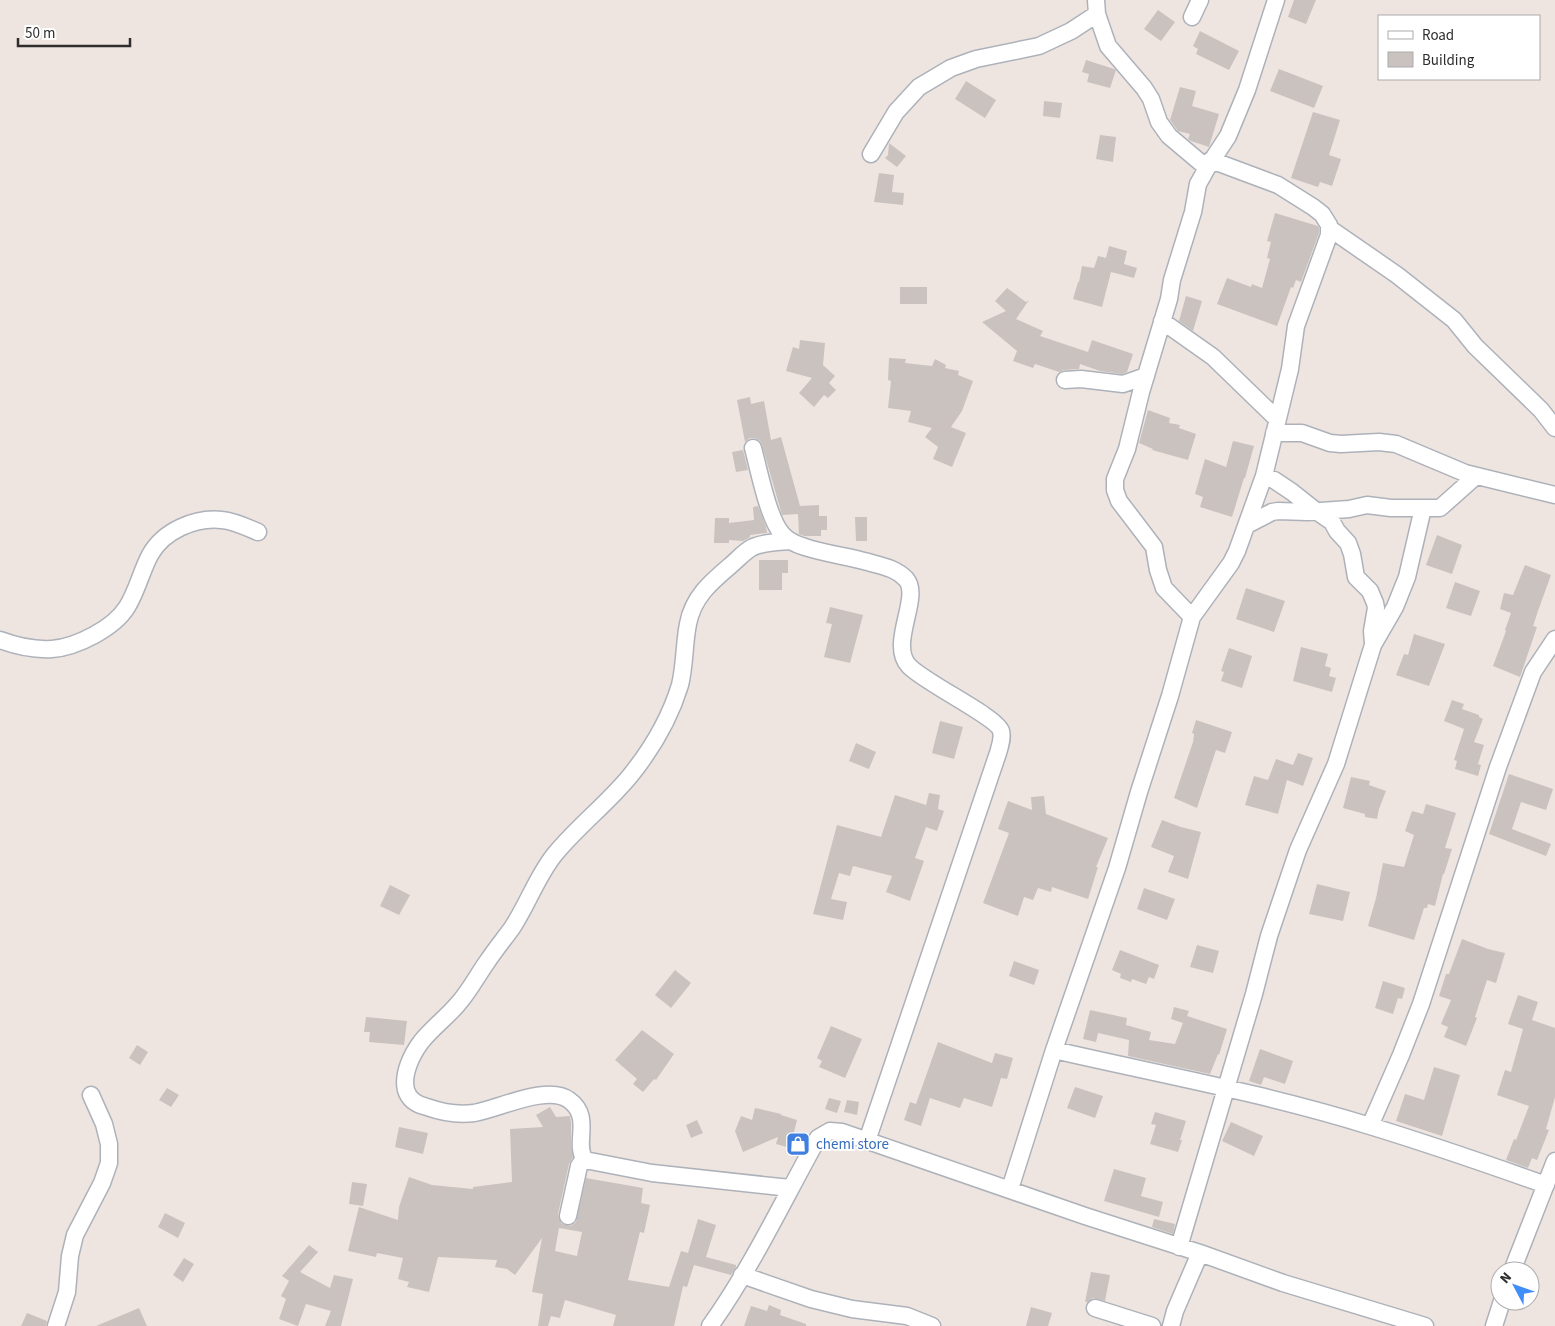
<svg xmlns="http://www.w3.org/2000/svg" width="1555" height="1326" font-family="'Source Sans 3',sans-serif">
	<rect width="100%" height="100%" fill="#efe5e0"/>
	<path fill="#cac2bf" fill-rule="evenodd" d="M1294,0H1316L1306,24L1288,17Z
		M1158,10L1175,22L1161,41L1144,29Z
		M1200,31L1239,51L1229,70L1196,54L1198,49L1193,46Z
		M1086,60L1114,69L1116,70L1110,88L1087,82L1089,74L1082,72Z
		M1279,69L1323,86L1314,108L1270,91Z
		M966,81L996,100L985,118L955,99Z
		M1180,87L1196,91L1192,106L1219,114L1209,147L1191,141L1188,139L1190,134L1178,131L1170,120Z
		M1044,101L1062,103L1060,118L1043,116Z
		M1313,112L1340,120L1329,155L1341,159L1332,186L1320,182L1318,187L1291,178Z
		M1100,135L1116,137L1113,162L1096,159Z
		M889,143L906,156L897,167L885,158L888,155Z
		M879,173L894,175L892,192L904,193L903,205L874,202Z
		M1275,213L1318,226L1319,228V233L1301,282L1296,280L1293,288L1291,287L1277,326L1217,304L1227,278L1251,287L1252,284L1262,288L1270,259L1267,258L1271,242L1267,241Z
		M1109,246L1127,251L1124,264L1137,268L1134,278L1111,272L1102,307L1073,299L1078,282H1079L1082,266L1094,268L1098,256L1106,258Z
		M900,287H927V304H900Z
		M1007,288L1026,302L1029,300L1016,319L1043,331L1040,336L1088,352L1092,340L1133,354L1127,372L1122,374L1100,371L1080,364L1079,369L1064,370L1059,372L1035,364L1033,368L1013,361L1017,351L982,322L1006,311L995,301Z
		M1186,296L1202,301L1193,331L1179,321Z
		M800,340L825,343L823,365L835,376L829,383L836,390L828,398L824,395L814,407L799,393L812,378L786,371L793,347L799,349Z
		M889,358L906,359L905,363L932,366L935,359L946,365L945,368L959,371L958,375L973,381L962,411L951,427L966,433L952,467L933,459L938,447L925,437L932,428L908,422L911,411L888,408L891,381L888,380Z
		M750,397L751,404L764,401L771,440L781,437L800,506L819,505V516H827V530H821V536H804L799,534L798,514L782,515L762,445L760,441L755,438H750L745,442L737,400Z
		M1148,410L1170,418L1169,423L1180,425L1179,428L1196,434L1188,460L1152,450L1153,449L1139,443Z
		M1233,441L1254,446L1245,478H1244L1232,517L1200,507L1203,497L1195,494L1205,459L1226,467Z
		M743,450L748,470L736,472L732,452Z
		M758,506L766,527L767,533L750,535V537L743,541L729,540V543H714L715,518H729V523L754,520L753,507Z
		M855,517H867V541H856Z
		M1437,535L1462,545L1452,574L1426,565Z
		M759,560H788V573H782V590H759Z
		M1525,565L1551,575L1538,611L1533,626L1537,627L1520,677L1493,666L1506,631L1505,630L1511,613L1500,609L1504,593L1513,595Z
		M1455,582L1480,591L1471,616L1446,608Z
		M1246,588L1285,601L1274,632L1236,619Z
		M830,607L863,615L850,663L824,657L832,624L826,623Z
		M1414,634L1445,644L1429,686L1396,675L1404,654L1408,655Z
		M1301,647L1328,654L1325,666L1331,668L1329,676L1336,678L1332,692L1293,681Z
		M1229,648L1252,656L1242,688L1221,681L1224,672L1221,671Z
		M1452,700L1464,704L1462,709L1479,715V717L1483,719L1474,742L1484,745L1478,764L1481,765L1478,776L1455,769L1457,761L1454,760L1464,729L1444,721Z
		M1196,720L1232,732L1225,753L1216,750L1197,808L1174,798L1193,742L1194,734L1192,733Z
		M940,721L963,727L954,759L932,753Z
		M856,743L876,752L869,769L849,761Z
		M1298,753L1313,758L1303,786L1287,780L1278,814L1245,805L1254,776L1268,780L1276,759L1293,765Z
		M1509,774L1553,789L1546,810L1521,802L1512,829L1551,844L1546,856L1489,834Z
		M1351,777L1370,781L1369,785L1386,791L1379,809L1377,819L1365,817V814L1343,808Z
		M929,793L940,795L938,809L944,811L937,831L926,827L915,858L924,861L910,901L886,892L892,876L853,866L850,876L839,873L831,899L847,902L843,920L813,914L837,825L881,837L895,795L926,805Z
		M1044,796L1046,814L1108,838L1096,867H1098L1088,899L1052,887L1051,892L1038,888L1033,900L1024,897L1018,916L983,903L1009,833L998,829L1008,801L1032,810L1031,797Z
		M1426,804L1456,813L1445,848L1452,849L1444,874H1443L1435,906L1428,904L1427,908H1424L1414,940L1368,926L1376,898L1383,863L1404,867L1414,835L1405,831L1412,811L1423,814Z
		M1162,820L1181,827L1201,832L1188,879L1168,872L1174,856L1151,847Z
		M1317,884L1350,892L1343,921L1309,914Z
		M390,885L410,895L399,915L380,906Z
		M1144,888L1175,899L1167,920L1137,909Z
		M1462,939L1488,949L1505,953L1496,983L1487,980L1475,1017L1477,1018L1466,1046L1444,1037L1448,1027L1441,1024L1451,1000L1439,996L1446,974H1449Z
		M1197,945L1219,951L1213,973L1190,967Z
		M1120,950L1159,965L1154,979L1149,977L1146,984L1132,979L1131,982L1120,978L1121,974L1112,970Z
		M1014,961L1039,970L1034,985L1009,976Z
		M675,970L691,983L671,1008L655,995Z
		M1383,981L1405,988L1402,999L1398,998L1393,1014L1375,1008Z
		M1518,995L1538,1002L1532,1020L1555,1028V1097L1546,1129L1549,1130L1537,1160L1532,1158L1528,1168L1506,1160L1514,1139L1516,1140L1529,1106L1497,1095L1505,1070L1511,1072L1523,1029L1508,1024Z
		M1174,1007L1189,1011L1187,1016L1227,1029L1219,1055L1218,1054L1210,1074L1128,1056L1129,1040L1098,1033L1096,1042L1083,1039L1090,1010L1127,1018L1126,1025L1151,1032L1149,1040L1175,1044L1183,1023L1171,1019Z
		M366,1017L407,1021L404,1045L369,1042L370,1032H364Z
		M831,1026L862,1039L845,1078L819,1067L822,1061L817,1058Z
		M642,1030L674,1054L656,1080L654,1079L643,1092L633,1084L637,1079L615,1060Z
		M938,1042L992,1063L995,1053L1013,1058L1007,1079L1001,1078L992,1107L964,1098L960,1108L930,1098L921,1126L904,1120L910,1102L916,1104Z
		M137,1045L148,1052L140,1065L129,1058Z
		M1260,1049L1293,1061L1285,1084L1264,1077L1261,1085L1249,1081Z
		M1434,1067L1460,1075L1442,1136L1396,1121L1405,1094L1424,1100Z
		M1075,1087L1103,1096L1095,1118L1067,1108Z
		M167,1088L179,1095L171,1107L159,1100Z
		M829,1098L841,1101L837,1113L825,1109Z
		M847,1100L859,1102L857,1115L844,1112Z
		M550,1107L556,1117L570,1116L571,1123V1146L573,1157L569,1164L558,1214L559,1219L562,1224L571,1226L576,1222L586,1178L643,1188L641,1203L650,1205L644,1233L640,1232L628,1280L669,1287L681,1251L688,1253L698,1219L716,1225L706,1257L736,1265V1267L731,1275L694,1265L687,1287L683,1286L674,1326H613L616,1315L565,1300L560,1318L551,1316L548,1326H538L543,1294L532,1292L542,1238L515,1275L507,1269L495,1267L497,1260L438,1257L429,1292L407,1287L409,1282L398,1279L403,1258L377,1253L376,1257L348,1251L359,1207L398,1220L399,1207L409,1177L432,1185L473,1189V1187L512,1182L510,1129L543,1127L536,1115ZM559,1228L582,1232L577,1256L555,1251Z
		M755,1108L781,1114V1115L797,1120L790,1148L776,1144L778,1137L743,1152L735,1131L741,1116L752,1120Z
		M1155,1112L1186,1121L1180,1140H1182L1178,1152L1150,1144L1156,1125L1151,1124Z
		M697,1120L703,1133L691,1138L686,1125Z
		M1231,1122L1263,1136L1254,1156L1222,1141Z
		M399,1127L428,1133L423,1154L395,1147Z
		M1114,1169L1146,1178L1141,1196L1163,1202L1159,1217L1104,1201Z
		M352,1182L367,1184L363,1206L349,1204Z
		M165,1213L185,1223L178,1238L158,1227Z
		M1154,1219L1175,1224L1173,1234L1152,1227Z
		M309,1245L318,1252L300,1272L330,1288L334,1275L353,1279L341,1326H325L331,1311L306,1304L298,1326L279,1319L286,1299L281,1296L289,1281L282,1276Z
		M184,1258L194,1264L183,1282L173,1275Z
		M1091,1272L1110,1275L1105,1301L1093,1298L1087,1302H1085Z
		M769,1305L781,1310L780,1315L806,1324V1326H744L751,1306L767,1311Z
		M1031,1307L1052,1313L1048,1326H1026Z
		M139,1308L147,1326H96Z
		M27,1313L47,1321L46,1326H21Z"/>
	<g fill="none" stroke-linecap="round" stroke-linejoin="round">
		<g stroke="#adb2ba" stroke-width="19">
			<path id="street" d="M1096,0L1097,14L1108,46L1144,88L1151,99L1159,122L1169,136L1207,168
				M1192,17L1200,0
				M871,154L896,112L919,87L951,68L976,59L1039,46L1071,31L1097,14
				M1329,228L1397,275L1454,320L1475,346L1541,410L1555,428
				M1162,321L1213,357L1277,419
				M1065,380L1081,379L1123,384L1146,376
				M1274,433H1302L1330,443L1341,444L1379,442L1396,444L1465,473L1555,495
				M753,448C759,470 768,518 782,534C788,541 798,545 805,547C826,554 847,556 868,562C881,566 896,568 906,579C922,597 888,644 909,666C925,683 997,717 1001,731C1003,738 1000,746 998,753L867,1141
				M1264,476L1274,480L1292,492L1316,511L1332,522L1337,531L1348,543L1352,554L1356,577L1370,591L1375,603L1376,608L1372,631L1373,643
				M1247,525L1272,512L1278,511L1307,512L1349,509L1367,505L1391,508H1440L1476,476
				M1192,617L1164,588L1158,570L1154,547L1119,501L1115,490V479L1127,449L1141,392L1169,299L1172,280L1193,212L1198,184L1207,168L1228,136L1247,90L1276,0
				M0,640C16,646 35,650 52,649C77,647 114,628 127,607C137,591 141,572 150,555C163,531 195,517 222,520C234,521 246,527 258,532
				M1054,1050C1158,1074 1268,1094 1370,1126C1429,1144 1487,1164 1546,1185
				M1370,1126L1401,1055L1421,1004L1498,767L1533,672L1555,639
				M585,1160C573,1143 593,1117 569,1100C548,1084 498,1109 474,1113C459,1115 441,1112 427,1107C418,1105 409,1100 406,1090C402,1074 412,1054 421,1042C432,1028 446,1018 457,1005C469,992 477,976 487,962C495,950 504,939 512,928C528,904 537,876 555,854C578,826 607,804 630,776C651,750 670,718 680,685C685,665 684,644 688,624C693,597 711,582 731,565C738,559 745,551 753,547C764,542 778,542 790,541
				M1010,1189L1054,1050L1117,868L1139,792L1170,696L1192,617L1231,563L1237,551L1264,476L1290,369L1296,326L1329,235V225L1322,214L1313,207L1278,185L1211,160
				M568,1216L579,1166L581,1163L585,1160L652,1173L790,1188
				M1179,1247L1254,994L1269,936L1298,850L1336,764L1373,645L1395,607L1407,577L1423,508
				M1512,1271L1555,1161
				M742,1275L811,1299L852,1309L907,1316L932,1326
				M1095,1308L1152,1326
				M56,1326L67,1292L70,1256L75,1235L102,1183L109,1163V1144L104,1124L91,1095
				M710,1326C752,1267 783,1201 818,1138L830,1131L842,1132L1085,1216L1200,1253L1283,1283L1425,1326
				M1171,1326L1175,1311L1200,1253
				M1494,1326L1502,1301"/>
		</g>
		<use href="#street" stroke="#fff" stroke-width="16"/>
	</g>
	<defs>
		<g id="shop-square" transform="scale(1.25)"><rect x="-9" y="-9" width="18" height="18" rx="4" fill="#3f7fe0" stroke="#fff"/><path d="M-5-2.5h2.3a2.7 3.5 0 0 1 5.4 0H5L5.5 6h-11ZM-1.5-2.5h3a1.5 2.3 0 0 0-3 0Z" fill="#fff"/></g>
	</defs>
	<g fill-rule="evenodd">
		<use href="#shop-square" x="798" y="1144"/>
	</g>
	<g text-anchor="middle" stroke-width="4" stroke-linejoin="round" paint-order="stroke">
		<g font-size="15" fill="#366cbe" stroke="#fff" text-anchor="start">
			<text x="816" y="1149">chemi store</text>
		</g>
	</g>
	<rect x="1378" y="15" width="162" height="65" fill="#ffffff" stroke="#ababab"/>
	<rect x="1388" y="31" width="25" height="8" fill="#ffffff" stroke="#ababab"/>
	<text x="1422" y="40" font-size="15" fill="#2d2d2d">Road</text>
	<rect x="1388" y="52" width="25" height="15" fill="#cac2bf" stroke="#ababab"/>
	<text x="1422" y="65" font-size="15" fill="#2d2d2d">Building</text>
	<g transform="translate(1515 1286) rotate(311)"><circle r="24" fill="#ffffff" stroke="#ababab"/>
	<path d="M0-4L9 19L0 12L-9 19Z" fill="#418efb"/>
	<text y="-8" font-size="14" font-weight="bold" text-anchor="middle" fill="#2d2d2d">N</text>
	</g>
	<path d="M18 38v8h112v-8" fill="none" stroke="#2d2d2d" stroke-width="2.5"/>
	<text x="25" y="38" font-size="15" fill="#2d2d2d" stroke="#ffffff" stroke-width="4" paint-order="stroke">50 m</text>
</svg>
